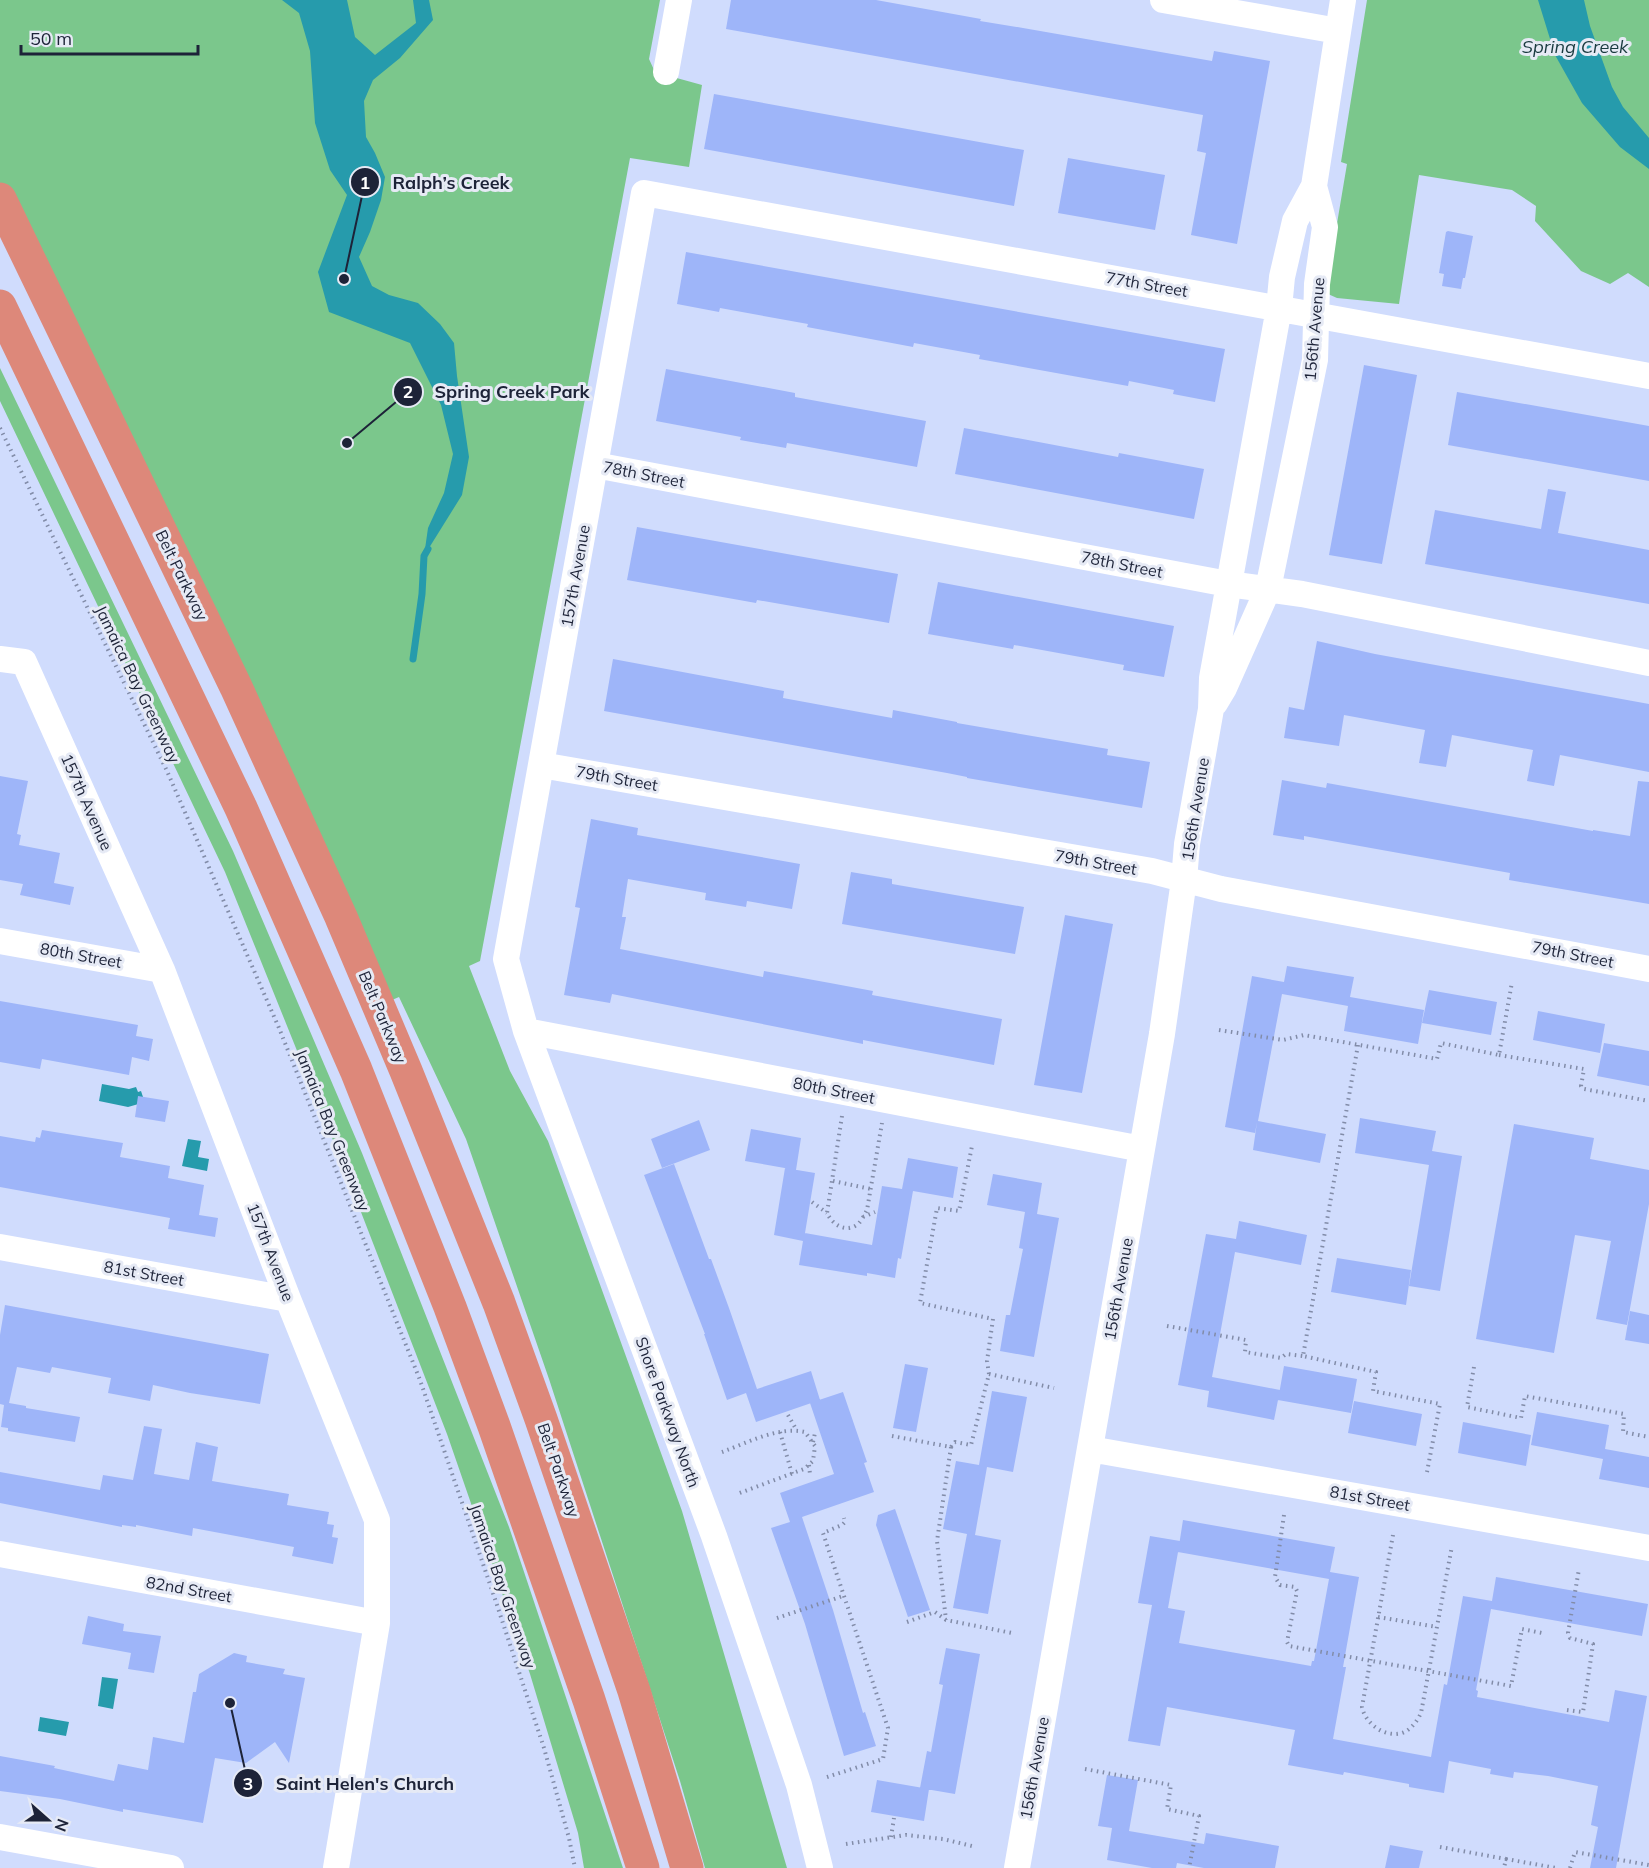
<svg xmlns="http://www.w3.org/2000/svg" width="1649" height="1868" font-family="Mulish,sans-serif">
	<rect width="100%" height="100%" fill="#d0dcfd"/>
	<path fill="#7bc78c" d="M0,0H660L649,59L655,72L702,85L689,167L630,158L480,961L469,966L510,1071L548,1141L682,1511L787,1868H705L680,1781L549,1379L466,1139L399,997L378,1006L0,199Z
		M1367,0H1649V287L1628,273L1610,284L1581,271L1535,221L1536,206L1512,190L1419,175L1399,304L1337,298L1328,294L1327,283L1347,164L1341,162Z
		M0,368L233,851L362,1153L509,1527L623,1868H584L578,1833L530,1674L447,1434L335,1145L225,872L0,401Z"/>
	<path fill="#269bac" d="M282,0H347L355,37L375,55L416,23L413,0H429L433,20L400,58L373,80L364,101L366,137L375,153L385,177L381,200L370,232L359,257L372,286L389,295L418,303L440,324L454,343L457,376L469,457L462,495L424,556L428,528L444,493L453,454L441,405L410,343L329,312L318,272L347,195L330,170L315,123L310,51L299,13Z
		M1538,0H1584L1590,26L1612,87L1623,107L1649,138V169L1620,147L1582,103L1555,55Z
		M102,1084L129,1089L136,1087L138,1092L141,1091L143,1097L140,1098L142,1103L128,1107L99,1101Z
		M188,1139L201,1141L198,1157L209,1159L207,1171L182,1166Z
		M102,1677L118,1679L113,1709L98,1706Z
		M40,1717L69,1722L66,1736L38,1731Z"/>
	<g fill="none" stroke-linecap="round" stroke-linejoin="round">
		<path stroke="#269bac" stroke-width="7" d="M413,659L422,594L424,556L428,549"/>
	</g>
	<path fill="#9eb5f9" d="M731,0H876L981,19L980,21L1023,28L1212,61L1214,51L1270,61L1237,244L1191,235L1206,153L1197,151L1203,115L726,29Z
		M714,94L1024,150L1014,206L704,149Z
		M1068,158L1165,175L1155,230L1058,213Z
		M1448,231L1473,236L1465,278H1463L1461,289L1442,286L1444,274L1439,273L1446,232Z
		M686,252L1225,349L1215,402L1173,394L1174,390L1129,381L1128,386L979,359L980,355L914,343L913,347L807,327L808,324L720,308L719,312L677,304Z
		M1364,365L1417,375L1382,564L1329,555Z
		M666,369L795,393V397L926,421L917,467L787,443L786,448L740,440L741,437L656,421Z
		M1457,392L1649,426V481L1448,445Z
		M964,428L1118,457L1119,453L1204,469L1194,519L955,474Z
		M1548,489L1566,492L1558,533L1649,550V604L1425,564L1435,510L1541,529Z
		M637,527L898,574L889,623L757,600L756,603L627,580Z
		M938,582L1174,626L1164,677L1123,670L1124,665L1014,645L1013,649L928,634Z
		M1317,641L1375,654L1649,704V772L1560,755L1554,786L1527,781L1533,750L1452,735L1446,767L1419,763L1425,730L1344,715L1339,746L1284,738L1289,707L1304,710Z
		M613,659L784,691L783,698L892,718L893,710L957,722V723L1108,749L1107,755L1150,762L1142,808L967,778V777L947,773L604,711Z
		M0,776L28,781L17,834L21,835L19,845L60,853L54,883L74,887L70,905L20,895L23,884L0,880Z
		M1282,780L1326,788L1327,783L1593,831V830L1630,836L1638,781L1649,782V904L1509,880L1510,873L1304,836V840L1273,835Z
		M591,819L638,828L637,835L800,864L792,909L747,901L746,907L705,900L706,893L628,879L622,917H626L620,949L763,977L764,971L830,983L873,991L872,995L1002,1019L994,1065L863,1040V1044L612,994L610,1003L564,995L580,908L575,907Z
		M851,872L892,879V884L1024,907L1015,954L842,924Z
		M1065,915L1113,924L1082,1093L1034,1085Z
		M1287,966L1354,977L1350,997L1424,1010L1418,1044L1344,1031L1348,1006L1282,994L1258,1121L1326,1134L1320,1163L1253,1150L1257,1122L1255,1133L1225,1127L1252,976L1284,982Z
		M1429,990L1497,1002L1491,1035L1422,1023Z
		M0,1001L138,1025L136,1036L153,1039L149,1061L132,1057L129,1075L42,1059L40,1069L0,1062Z
		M1538,1011L1605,1024L1600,1053L1533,1040Z
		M1604,1043L1649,1051V1086L1597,1076Z
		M138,1096L169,1101L165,1122L135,1117Z
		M1360,1118L1436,1131L1432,1151L1462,1156L1440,1291L1409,1286L1429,1165L1355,1153Z
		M699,1120L710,1150L662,1168L651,1139Z
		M1514,1124L1594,1138L1590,1159L1649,1170V1204L1627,1325L1596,1319L1611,1241L1575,1235L1554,1353L1476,1339Z
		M751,1129L801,1138L796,1170L745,1161Z
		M42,1130L123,1143L120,1157L170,1166L168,1178L204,1185L199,1215L218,1218L215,1237L168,1229L170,1218L0,1187V1136L35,1142L36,1137L40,1138Z
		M908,1158L958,1167L953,1198L913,1191L901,1259L898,1258L895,1278L867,1273V1276L799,1265L803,1241L774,1235L785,1168L815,1173L804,1239L805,1233L872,1245L882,1186L902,1189Z
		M674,1164L709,1259H711L729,1308L757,1389L811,1371L820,1400L756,1422L746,1393L727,1400L704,1334H705L644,1175Z
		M993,1174L1042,1183L1037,1214L1059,1218L1034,1357L1000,1351L1006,1315H1010L1016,1284L1023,1249L1019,1248L1025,1212L987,1205Z
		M1239,1221L1307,1235L1301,1265L1235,1252L1219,1340L1212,1377L1280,1390L1274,1420L1207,1407L1209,1391L1178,1385L1206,1234L1236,1239Z
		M1337,1258L1411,1270L1406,1305L1331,1292Z
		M5,1305L269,1354L260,1404L190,1393L153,1385L150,1401L108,1393L111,1378L52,1367L50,1373L17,1367L9,1403L26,1406V1408L80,1417L75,1442L8,1431V1428L1,1427L4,1405L0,1404V1335Z
		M1630,1311L1649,1315V1344L1625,1340Z
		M905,1364L928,1368L916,1432L893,1428Z
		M1284,1366L1357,1379L1351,1413L1278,1400Z
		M992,1391L1027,1397L1013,1472L987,1467L975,1535L1001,1540L988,1614L953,1608L967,1534L943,1529L956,1461L979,1465Z
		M843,1392L867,1462L864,1463L874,1492L802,1517L833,1610L863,1713L865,1712L876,1746L844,1756L805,1624L771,1528L790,1522L780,1493L834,1474L810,1403Z
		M1354,1401L1422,1414L1416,1446L1348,1433Z
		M1537,1412L1609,1425L1605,1449L1649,1457V1488L1599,1479L1603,1459L1531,1445Z
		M1463,1422L1531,1435L1526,1466L1458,1453Z
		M144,1426L162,1429L154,1474L189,1480L196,1442L218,1447L212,1481L289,1494L287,1505L329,1512L327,1524L334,1525L332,1537L338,1538L333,1564L292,1556L294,1547L236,1536L193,1528L192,1536L136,1525V1527L122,1525V1527L0,1503V1472L100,1490L103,1475L133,1480Z
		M895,1509L930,1610L908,1617L876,1525L878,1515Z
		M1183,1520L1335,1547L1330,1572L1359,1577L1343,1667H1346L1333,1739L1431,1757L1444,1684L1447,1685L1463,1596L1492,1601L1496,1577L1648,1604L1642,1636L1491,1609L1476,1690L1478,1691L1477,1697L1609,1722L1615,1690L1647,1696L1616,1868H1590L1598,1827L1591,1825L1598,1786L1548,1776L1514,1772L1513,1778L1490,1774L1491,1769L1449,1761L1444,1793L1409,1787V1784L1344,1772L1343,1775L1288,1765L1295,1730L1167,1707L1160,1746L1128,1741L1152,1605L1138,1603L1150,1536L1180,1541L1168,1608L1185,1611L1179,1643L1311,1666L1312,1661H1314L1329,1579L1178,1552Z
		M88,1616L124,1624L123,1631L161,1636L154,1673L128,1669L131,1653L82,1644Z
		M946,1648L980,1654L955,1794L920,1788L927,1751L931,1752L943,1685L939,1684Z
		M234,1653L247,1656L246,1662L285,1669L283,1674L305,1678L289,1763L275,1742L246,1763L215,1758L203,1823L123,1809V1812L60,1799L0,1791V1756L55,1766L54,1768L114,1781L118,1764L148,1770L153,1737L184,1743L193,1692H196L199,1674Z
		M1107,1775L1138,1780L1129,1831L1204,1844L1206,1833L1279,1846L1275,1868H1204L1177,1863L1176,1868H1152L1107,1860L1112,1828L1098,1826Z
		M877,1780L929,1789L924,1821L871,1812Z
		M1390,1845L1423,1851L1419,1868H1385Z"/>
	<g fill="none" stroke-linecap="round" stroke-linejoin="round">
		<path stroke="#828ca8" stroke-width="4" stroke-dasharray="1.5 4.5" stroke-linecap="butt" d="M0,428L167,771L279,1028L420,1380L495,1599L544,1748L569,1838L575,1868
			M1219,1030L1283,1040L1304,1035L1437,1059L1441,1043L1499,1055L1512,982
			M1358,1045L1303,1356L1376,1372L1373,1391L1440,1404L1427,1472
			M1499,1055L1584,1069L1581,1086L1584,1089L1649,1101
			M842,1116L827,1213C832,1224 844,1232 855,1226C861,1223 864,1215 867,1210L882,1123
			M833,1181L871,1189
			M812,1202L827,1213
			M863,1217L875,1212
			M1167,1326L1246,1340L1245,1352L1281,1358L1286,1354L1303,1356
			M1474,1367L1467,1407L1521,1418L1525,1396L1624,1414L1623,1432L1649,1437
			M989,1374L1054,1388
			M788,1415L796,1429
			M780,1432L792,1474
			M892,1436L951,1447L937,1541L946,1620
			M813,1442L815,1433
			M951,1447L955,1442L971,1445L989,1374L987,1361L993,1319L920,1303L937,1208L959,1211L972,1146
			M722,1452C747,1443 778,1426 805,1432L815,1446L813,1461L804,1469L737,1494
			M809,1465L810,1474
			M1284,1515L1275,1577L1280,1585L1295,1587L1297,1591L1287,1642L1289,1646L1511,1686L1522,1629L1542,1633
			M1393,1535L1362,1707C1365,1723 1384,1738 1402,1733C1411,1730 1417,1721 1421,1713L1452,1546
			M1378,1617L1437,1627
			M777,1618L843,1596
			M907,1622L935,1612L946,1620L1012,1633
			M1567,1710L1583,1712L1593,1644L1570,1638L1568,1633L1579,1569
			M1085,1769L1171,1785L1167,1809L1199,1816L1189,1868
			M827,1777L883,1759L888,1728L823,1533L842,1525L845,1522L844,1518
			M891,1837L894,1818
			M846,1844L906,1835L943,1839L972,1846
			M1440,1847L1506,1859L1504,1868
			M1506,1859L1556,1868
			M1570,1868L1575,1852L1649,1865"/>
		<path stroke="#fff" stroke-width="26" d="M1163,0L1338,31
			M666,72L679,0
			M595,465L1228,584L1302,594L1649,663
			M0,659L24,662L162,970L288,1299L377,1520V1623L336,1868
			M1215,703L1224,688L1268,589L1315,360L1317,284L1325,227L1314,186
			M541,765L1152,871L1221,889L1649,969
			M0,941L162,970
			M526,1031L1142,1149
			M0,1247L288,1299
			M1090,1449L1649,1548
			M0,1554L377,1623
			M0,1837L171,1868
			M820,1868L799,1785L714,1536L526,1031L506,959L644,193L1649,376
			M1017,1868L1162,1034L1184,880L1187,844L1211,709L1212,678L1279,308L1282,277L1295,221L1314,186L1343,0"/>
		<path stroke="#dd887a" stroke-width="33" d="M0,199L236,687L341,917L406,1071L499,1303L541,1419L634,1691L687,1868
			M0,306L241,808L356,1070L450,1307L494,1426L589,1700L643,1868"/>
	</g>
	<g text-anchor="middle" stroke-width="6" stroke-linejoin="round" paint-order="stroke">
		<g font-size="16" fill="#1d2338" stroke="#e6eaf5">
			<text transform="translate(1147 284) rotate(10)" y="6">77th Street</text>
			<text transform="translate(1314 329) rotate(-85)" y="6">156th Avenue</text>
			<text transform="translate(644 474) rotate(11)" y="6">78th Street</text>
			<text transform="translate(1122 564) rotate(11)" y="6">78th Street</text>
			<text transform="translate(182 575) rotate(64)" y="6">Belt Parkway</text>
			<text transform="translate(575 576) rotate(-80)" y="6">157th Avenue</text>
			<text transform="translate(138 684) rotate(64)" y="6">Jamaica Bay Greenway</text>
			<text transform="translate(617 778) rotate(10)" y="6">79th Street</text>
			<text transform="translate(87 802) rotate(66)" y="6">157th Avenue</text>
			<text transform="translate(1195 809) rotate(-81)" y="6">156th Avenue</text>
			<text transform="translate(1096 862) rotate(10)" y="6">79th Street</text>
			<text transform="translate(1573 954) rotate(11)" y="6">79th Street</text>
			<text transform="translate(81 955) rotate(10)" y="6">80th Street</text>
			<text transform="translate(383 1017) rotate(67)" y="6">Belt Parkway</text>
			<text transform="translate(834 1090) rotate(11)" y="6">80th Street</text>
			<text transform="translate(333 1130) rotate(68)" y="6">Jamaica Bay Greenway</text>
			<text transform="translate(271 1252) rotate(69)" y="6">157th Avenue</text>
			<text transform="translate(144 1273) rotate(10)" y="6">81st Street</text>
			<text transform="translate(1118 1289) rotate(-80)" y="6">156th Avenue</text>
			<text transform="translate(668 1412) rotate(70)" y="6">Shore Parkway North</text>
			<text transform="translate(559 1470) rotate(71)" y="6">Belt Parkway</text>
			<text transform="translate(1370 1498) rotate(10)" y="6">81st Street</text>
			<text transform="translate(503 1586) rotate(71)" y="6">Jamaica Bay Greenway</text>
			<text transform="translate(189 1589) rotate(10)" y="6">82nd Street</text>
			<text transform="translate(1034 1768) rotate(-80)" y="6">156th Avenue</text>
		</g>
		<g font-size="18" font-style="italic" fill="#193a3f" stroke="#e6eaf5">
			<text x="1575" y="53">Spring Creek</text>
		</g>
	</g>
	<path fill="none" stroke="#1d2338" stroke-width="2" d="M344 279L365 182M347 443L408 392M230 1703L248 1783"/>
	<g fill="#1d2338" stroke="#e6eaf5" stroke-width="2">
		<circle cx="344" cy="279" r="6"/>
		<circle cx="347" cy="443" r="6"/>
		<circle cx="230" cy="1703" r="6"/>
		<circle cx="365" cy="182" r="15"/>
		<circle cx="408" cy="392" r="15"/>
		<circle cx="248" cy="1783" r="15"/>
	</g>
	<g font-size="18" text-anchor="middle" font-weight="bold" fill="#fff">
		<text x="365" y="189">1</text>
		<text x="408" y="398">2</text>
		<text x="248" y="1790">3</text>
	</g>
	<g font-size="18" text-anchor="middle" font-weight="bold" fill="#1d2338" stroke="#e6eaf5" stroke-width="6" stroke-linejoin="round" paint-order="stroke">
		<text x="451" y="189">Ralph’s Creek</text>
		<text x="512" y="398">Spring Creek Park</text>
		<text x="365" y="1790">Saint Helen's Church</text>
	</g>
	<g transform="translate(48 1820) rotate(111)" stroke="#e6eaf5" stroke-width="4.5" paint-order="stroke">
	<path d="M0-4.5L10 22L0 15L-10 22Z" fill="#1d2338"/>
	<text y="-9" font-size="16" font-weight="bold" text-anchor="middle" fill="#1d2338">N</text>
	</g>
	<path d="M21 45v9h177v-9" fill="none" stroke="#1d2338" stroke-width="3"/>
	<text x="30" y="45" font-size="18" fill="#1d2338" stroke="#e6eaf5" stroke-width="4.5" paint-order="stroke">50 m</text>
</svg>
